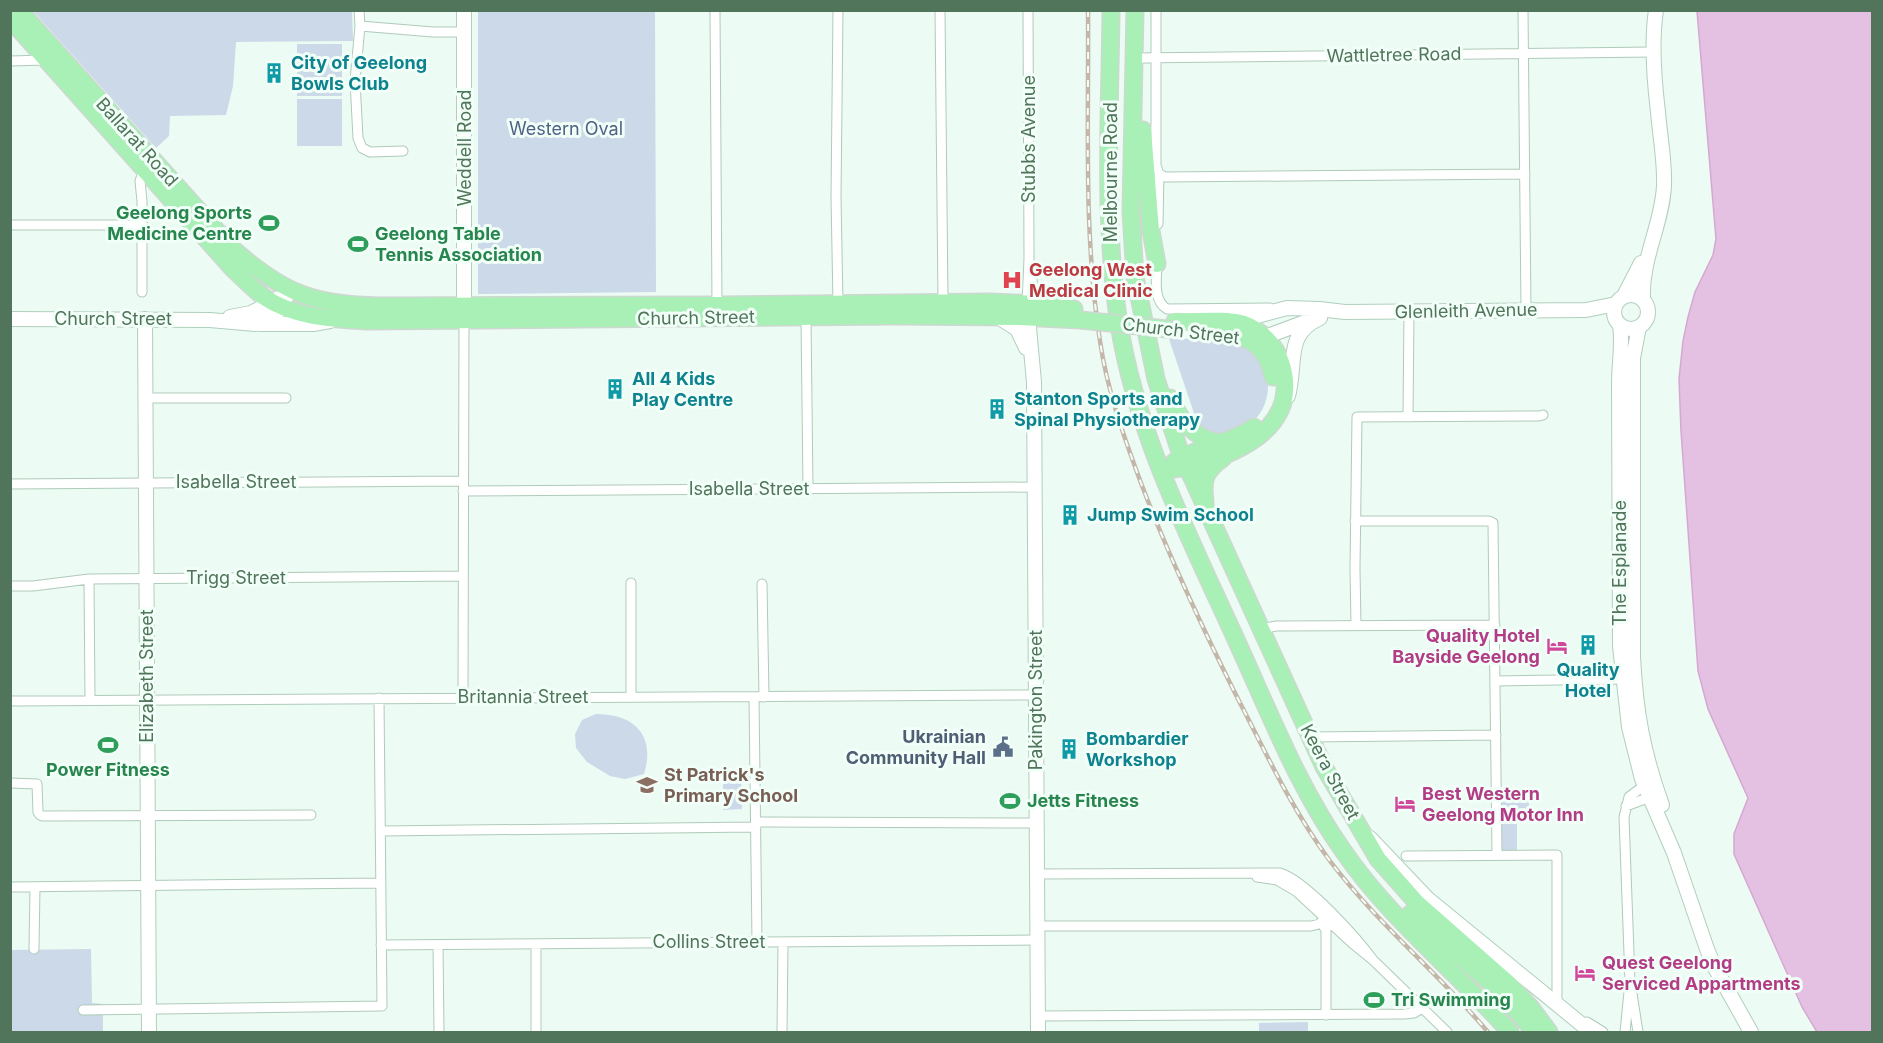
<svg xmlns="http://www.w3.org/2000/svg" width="1883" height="1043" font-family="Inter,sans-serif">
	<rect width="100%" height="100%" fill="#ecfbf4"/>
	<path fill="#cbd9e8" d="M33,11H352L353,41L236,42L233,86L226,115L170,116L169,136L156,148Z
		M478,11H655L656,292L478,294Z
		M297,44H342V96H297Z
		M297,99H342V146H297Z
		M1225,338C1237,341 1252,349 1260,359C1272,376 1270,401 1258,416C1248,428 1231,432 1217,438L1200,431L1169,339Z
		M596,714C634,714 656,735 644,774L625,779L610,776L587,762L576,748L575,734L582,720Z
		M741,772L742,809L723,810V773Z
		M1502,794H1529V821L1517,822V850H1502Z
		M91,949L92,1003L103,1004V1032H11L10,950Z
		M1308,1022V1032H1259V1023Z"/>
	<path fill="#e4c1e2" stroke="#d5a8d1" stroke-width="1.5" d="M1697,11H1872V1032H1817L1802,1007L1734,854V834L1748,798L1708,709L1698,671L1681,431L1679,379L1683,341L1688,317L1695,292L1713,255L1716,239Z"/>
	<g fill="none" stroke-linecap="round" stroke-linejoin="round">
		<g stroke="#afcbb9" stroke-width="11">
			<path id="street" d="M359,10L360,26L355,81L358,138L362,148L370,152L403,151
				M715,10L717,305
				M940,10L943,302
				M1156,10V165L1159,174L1158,224
				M1523,10L1526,310
				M360,26L433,32H464
				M1134,58L1654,52
				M10,61L46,60
				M1159,174L1165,177L1525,174
				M10,225H143
				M1157,262C1157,277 1152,300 1167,309L1270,308
				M1031,275L1036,304
				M142,292V201L140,181L144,170L148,169
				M838,303L836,197L838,10
				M1027,303L1029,259L1028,10
				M806,317L808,489
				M145,398H286
				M1408,417L1409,312
				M10,484L462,481
				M463,491L1035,487
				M1355,521H1489L1493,523L1497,855
				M89,579L90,700
				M631,583V697
				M762,584L764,697
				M10,586H33L89,579L463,576
				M1356,625L1355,569L1357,417L1539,416L1543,415
				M1260,629L1276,626L1495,625
				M1496,681L1629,679
				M463,697L464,321
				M754,697L757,942
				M10,701L1036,695
				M1310,737L1496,735
				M10,783L37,784L38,812L40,815L43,816L311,815
				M1626,806L1650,797
				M756,822L1037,823
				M380,831L756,827
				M1406,856L1557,855V1005
				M1037,874L1280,873C1305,880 1357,938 1373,960
				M1257,877L1277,880L1296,891L1352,943L1373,960L1447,1032
				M10,887L381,883
				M1321,922L1326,930V1015
				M1037,926H1311L1319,924L1331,913
				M381,945L1037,940
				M438,945L439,1032
				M34,949L35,887
				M83,1010L382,1006L379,698
				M1038,1016L1404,1014L1414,1013L1422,1008
				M1587,1022L1603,1032
				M536,1032V944
				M782,1032L783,942
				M1625,1032L1629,992
				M1638,1032L1630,981L1624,817L1629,797L1645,785"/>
		</g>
		<g stroke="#b0cfbc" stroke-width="16">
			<path id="secondary" d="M464,10V314
				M1614 312a17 17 0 1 1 34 0a17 17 0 1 1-34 0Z
				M1624,296L1641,263
				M1643,299C1641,259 1662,225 1664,186C1665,161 1660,137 1658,112C1654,79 1651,43 1656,10
				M230,317L251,313L279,298
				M998,317L1017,329L1026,348
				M1028,317L1034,382L1038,1032
				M10,319L210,320L255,324L279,311L289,291
				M145,319L149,1032
				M1233,319L1257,316L1287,308L1319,309L1345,312L1586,310L1616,304
				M260,324H313L330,321
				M1620,325C1623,345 1619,363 1619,384L1620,646L1629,727L1642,779L1674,853L1707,949L1714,966L1751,1032
				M1639,327L1633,358V657C1636,713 1643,752 1662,805
				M1265,337L1308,321
				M1288,396C1297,363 1284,334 1320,318
				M1370,838L1428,899L1591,1032"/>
		</g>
		<g stroke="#ced8d1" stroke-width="19">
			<path id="highway" d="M19,10L235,251C285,294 314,305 380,306L717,305L990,302L1036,304L1074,309
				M1111,10C1110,114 1103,222 1119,324C1137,437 1191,540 1238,644C1270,714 1299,789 1344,852C1390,919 1456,971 1510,1032
				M1135,10L1131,212L1135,277L1156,379L1179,449L1324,767L1378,859L1417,903L1509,984L1531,1008L1549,1032
				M10,19L233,269C243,278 253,289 264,297C295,318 333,319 369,321L895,316L1019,317L1081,320
				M1143,130L1151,231L1157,264
				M1211,332C1244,334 1266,342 1273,377
				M1170,398C1180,419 1196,443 1223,442
				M1174,462C1199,446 1230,444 1254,427
				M1161,471C1216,464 1306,436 1281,362C1275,345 1261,330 1244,324C1225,318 1195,322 1175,321
				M1205,502C1202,479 1205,471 1223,458
				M1410,914L1494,986L1535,1032"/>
		</g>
		<use href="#street" stroke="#fff" stroke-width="9"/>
		<use href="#secondary" stroke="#fff" stroke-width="14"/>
		<use href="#highway" stroke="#a8f0b6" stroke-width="16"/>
		<g stroke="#c5b6aa" stroke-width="4.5">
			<path id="rail" d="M1088,10C1089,120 1083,232 1100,341C1107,390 1124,437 1141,483C1169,557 1202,627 1237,697C1266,753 1292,810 1330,861C1377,923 1438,973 1488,1032"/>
		</g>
		<use href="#rail" stroke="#f2fef8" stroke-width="2" stroke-dasharray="7" stroke-linecap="butt"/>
		<g stroke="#ced8d1" stroke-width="19" stroke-linecap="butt">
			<path id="highway-bridge" d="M1081,320L1176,330"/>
		</g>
		<use href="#highway-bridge" stroke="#a8f0b6" stroke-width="16"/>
	</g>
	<defs>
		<g id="building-bare" transform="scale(1.62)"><path d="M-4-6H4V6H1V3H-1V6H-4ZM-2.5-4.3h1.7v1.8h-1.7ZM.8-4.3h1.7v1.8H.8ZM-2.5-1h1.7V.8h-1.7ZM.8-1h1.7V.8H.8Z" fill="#0f9aa8" stroke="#f2fef8" stroke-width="2.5" paint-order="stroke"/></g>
		<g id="stadium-bare" transform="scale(1.62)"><path d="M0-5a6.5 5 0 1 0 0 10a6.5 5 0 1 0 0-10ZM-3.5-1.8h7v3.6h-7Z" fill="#2e9e5b" stroke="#f2fef8" stroke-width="2.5" paint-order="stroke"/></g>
		<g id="hospital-bare" transform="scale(1.62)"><path d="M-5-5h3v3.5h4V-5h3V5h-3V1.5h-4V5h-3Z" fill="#e0444e" stroke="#f2fef8" stroke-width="2.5" paint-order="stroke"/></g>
		<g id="hotel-bare" transform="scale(1.62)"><path d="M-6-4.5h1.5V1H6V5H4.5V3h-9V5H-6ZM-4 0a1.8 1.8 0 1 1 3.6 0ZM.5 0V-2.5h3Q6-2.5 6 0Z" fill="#d1479c" stroke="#f2fef8" stroke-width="2.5" paint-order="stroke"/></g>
		<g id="civic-bare" transform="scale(1.62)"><path d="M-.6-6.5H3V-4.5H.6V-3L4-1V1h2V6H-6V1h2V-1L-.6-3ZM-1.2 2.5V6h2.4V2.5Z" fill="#5c6f8a" stroke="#f2fef8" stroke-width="2.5" paint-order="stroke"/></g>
		<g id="school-bare" transform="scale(1.62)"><path d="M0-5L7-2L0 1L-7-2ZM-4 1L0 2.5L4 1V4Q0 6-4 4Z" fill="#8d6e63" stroke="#f2fef8" stroke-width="2.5" paint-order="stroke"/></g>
	</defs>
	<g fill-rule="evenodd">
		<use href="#building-bare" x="274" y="73"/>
		<use href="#stadium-bare" x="269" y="223"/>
		<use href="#stadium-bare" x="358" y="244"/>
		<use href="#hospital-bare" x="1012" y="280"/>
		<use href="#building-bare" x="615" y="389"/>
		<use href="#building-bare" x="997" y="409"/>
		<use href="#building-bare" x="1070" y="515"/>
		<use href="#building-bare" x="1588" y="645"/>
		<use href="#hotel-bare" x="1557" y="646"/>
		<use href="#stadium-bare" x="108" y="745"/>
		<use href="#civic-bare" x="1003" y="747"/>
		<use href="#building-bare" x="1069" y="749"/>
		<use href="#school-bare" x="647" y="785"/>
		<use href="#stadium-bare" x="1010" y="801"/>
		<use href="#hotel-bare" x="1405" y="804"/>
		<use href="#hotel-bare" x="1585" y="973"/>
		<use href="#stadium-bare" x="1374" y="1000"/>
	</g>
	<g text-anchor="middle" stroke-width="6" stroke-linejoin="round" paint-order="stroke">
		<g font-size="18" fill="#50755a" stroke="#f2fef8">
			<text transform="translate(1394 55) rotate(-1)" y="6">Wattletree Road</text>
			<text transform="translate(1029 139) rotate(-90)" y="6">Stubbs Avenue</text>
			<text transform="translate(137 142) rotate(48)" y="6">Ballarat Road</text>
			<text transform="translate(465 148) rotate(-90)" y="6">Weddell Road</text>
			<text transform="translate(1111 172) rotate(-90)" y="6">Melbourne Road</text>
			<text transform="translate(1466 311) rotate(-1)" y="6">Glenleith Avenue</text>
			<text transform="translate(696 318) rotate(-1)" y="6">Church Street</text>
			<text x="113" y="325">Church Street</text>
			<text transform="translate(1181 331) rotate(7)" y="6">Church Street</text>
			<text x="236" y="488">Isabella Street</text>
			<text x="749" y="495">Isabella Street</text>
			<text transform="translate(1620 563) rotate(-90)" y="6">The Esplanade</text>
			<text x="236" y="584">Trigg Street</text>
			<text transform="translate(147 676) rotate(-90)" y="6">Elizabeth Street</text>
			<text x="523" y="703">Britannia Street</text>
			<text transform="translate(1036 700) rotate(-90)" y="6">Pakington Street</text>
			<text transform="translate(1330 772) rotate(62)" y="6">Keera Street</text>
			<text x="709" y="948">Collins Street</text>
		</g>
		<g font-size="18" font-weight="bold" fill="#0d838f" stroke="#f2fef8" text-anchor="start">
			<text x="291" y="69">City of Geelong<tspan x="291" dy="21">Bowls Club</tspan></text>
			<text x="632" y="385">All 4 Kids<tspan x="632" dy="21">Play Centre</tspan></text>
			<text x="1014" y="405">Stanton Sports and<tspan x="1014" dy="21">Spinal Physiotherapy</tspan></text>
			<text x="1087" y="521">Jump Swim School</text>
			<text x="1588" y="676" text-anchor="middle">Quality<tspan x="1588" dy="21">Hotel</tspan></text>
			<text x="1086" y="745">Bombardier<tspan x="1086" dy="21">Workshop</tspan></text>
		</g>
		<g font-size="18" fill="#4f6385" stroke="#f2fef8">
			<text x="566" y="135">Western Oval</text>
		</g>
		<g font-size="18" font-weight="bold" fill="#27864d" stroke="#f2fef8" text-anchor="start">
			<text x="252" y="219" text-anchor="end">Geelong Sports<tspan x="252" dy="21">Medicine Centre</tspan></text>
			<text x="375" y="240">Geelong Table<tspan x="375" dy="21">Tennis Association</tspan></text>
			<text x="108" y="776" text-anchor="middle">Power Fitness</text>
			<text x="1027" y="807">Jetts Fitness</text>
			<text x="1391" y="1006">Tri Swimming</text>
		</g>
		<g font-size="18" font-weight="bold" fill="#be3a42" stroke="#f2fef8" text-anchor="start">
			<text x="1029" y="276">Geelong West<tspan x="1029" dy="21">Medical Clinic</tspan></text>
		</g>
		<g font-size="18" font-weight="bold" fill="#b23c85" stroke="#f2fef8" text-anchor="start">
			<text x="1540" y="642" text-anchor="end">Quality Hotel<tspan x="1540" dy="21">Bayside Geelong</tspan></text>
			<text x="1422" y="800">Best Western<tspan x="1422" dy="21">Geelong Motor Inn</tspan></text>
			<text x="1602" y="969">Quest Geelong<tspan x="1602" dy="21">Serviced Appartments</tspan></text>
		</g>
		<g font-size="18" font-weight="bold" fill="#4e5e75" stroke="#f2fef8" text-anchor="end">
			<text x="986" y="743">Ukrainian<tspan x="986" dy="21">Community Hall</tspan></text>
		</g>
		<g font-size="18" font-weight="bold" fill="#785e54" stroke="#f2fef8" text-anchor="start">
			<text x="664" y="781">St Patrick's<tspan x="664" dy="21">Primary School</tspan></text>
		</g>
	</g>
	<rect width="1883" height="1043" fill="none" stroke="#50755a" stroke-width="24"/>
</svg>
